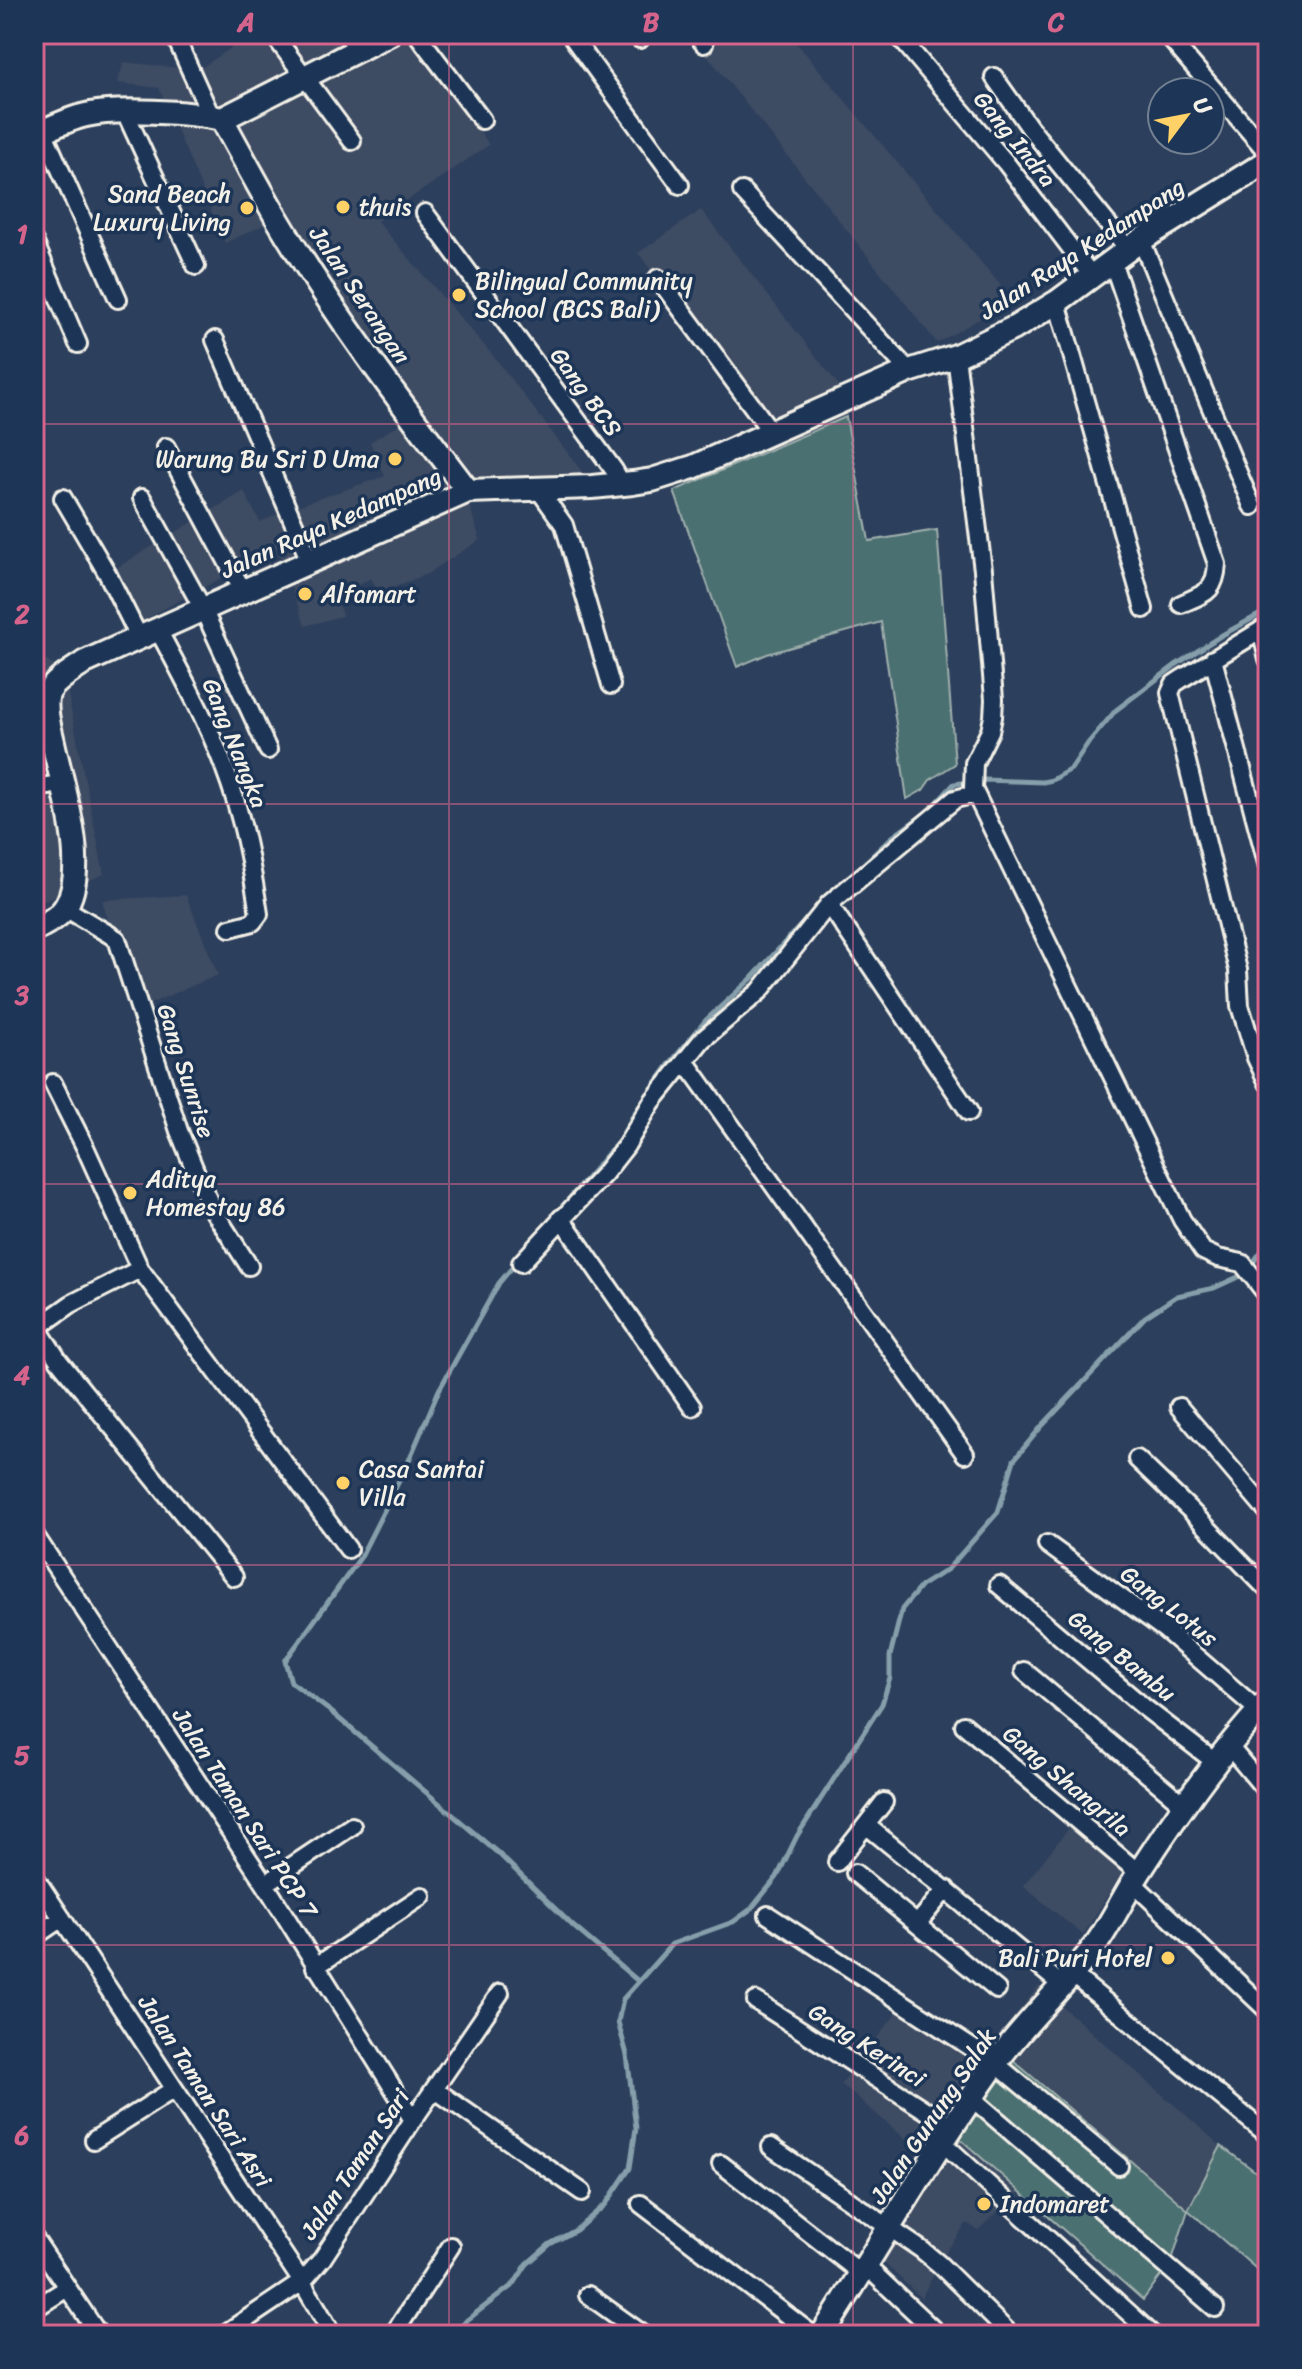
<svg xmlns="http://www.w3.org/2000/svg" width="1302" height="2369" font-family="Sriracha,sans-serif">
	<rect width="100%" height="100%" fill="#2c3f5c"/>
	<filter id="ink" filterUnits="userSpaceOnUse"><feTurbulence type="fractalNoise" baseFrequency=".0125" numOctaves="2"/><feDisplacementMap in="SourceGraphic" scale="16" xChannelSelector="R" yChannelSelector="G"/><feConvolveMatrix kernelMatrix="1 2 1 2 8 2 1 2 1" color-interpolation-filters="sRGB"/></filter>
	<g filter="url(#ink)">
		<path fill="#3e4b63" d="M252,34H418L489,145L377,221L496,359L587,478L464,487L480,540L427,574L378,593L371,578L337,597L342,616L305,626L277,548L136,624L108,573L244,491L260,522L294,507L385,476L370,442L414,415L281,217L225,243L159,88L117,83L124,62L198,70Z
			M690,34H789L1013,300L937,343Z
			M701,210L840,387L765,420L638,253Z
			M34,651L64,674L104,874L34,905V831L48,824L34,743Z
			M186,895L218,975L133,1011L102,900Z
			M1080,1814L1133,1855L1083,1935L1023,1886Z
			M1039,1986L1221,2146L1188,2210L993,2043Z
			M905,2002L980,2059L941,2121L1020,2192L978,2230L967,2223L948,2249L921,2298L862,2242L922,2153L841,2084Z"/>
		<path fill="#4c7072" stroke="#a0b0ad" stroke-width="2" d="M846,417L869,541L937,530L955,764L930,780L923,790L907,799L881,622L767,654L737,667L674,491Z
			M993,2043L1188,2210L1221,2146L1268,2181V2217L1266,2220L1268,2222V2279L1188,2210L1172,2260L1143,2300L940,2121Z"/>
		<g fill="none" stroke-linecap="round" stroke-linejoin="round">
			<path stroke="#869fab" stroke-width="5" d="M851,876L891,838L931,809L954,784L984,780L1043,782L1052,780L1071,769L1089,742L1116,710L1177,664L1222,635L1268,610
				M555,1215L619,1141L634,1114L671,1062L706,1020L751,979L812,913
				M516,1263L499,1283L439,1390L407,1465L360,1558L285,1661L291,1682L330,1711L499,1854L573,1926L638,1981
				M1252,1264L1266,1245L1263,1212L1268,1204
				M454,2335L467,2320L514,2284L527,2264L550,2244L576,2230L606,2204L630,2168L636,2128L627,2055L618,2022L623,1999L672,1944L733,1922L751,1909L777,1877L797,1836L882,1704L890,1678V1656L902,1609L921,1586L948,1569L998,1512L1014,1460L1041,1427L1145,1317L1177,1296L1214,1288L1238,1277"/>
			<g stroke="#f4f1e8" stroke-width="22">
				<path id="street" d="M174,34L211,116
					M273,34L352,141
					M347,34L359,49
					M417,34L482,120
					M570,34L680,185
					M637,34L640,39
					M696,34L704,44
					M897,34L1006,163L1092,276
					M1166,34L1268,153
					M994,77L1030,128L1128,249
					M125,112L196,266
					M43,131L118,299
					M742,191L909,371
					M425,213L614,470L618,477V485
					M1141,240L1252,506
					M34,241L78,344
					M1112,261L1217,564C1215,593 1205,593 1181,604
					M658,278L772,433
					M1057,302L1144,609
					M215,340L310,561
					M956,356L983,570L994,699L993,717L990,731L974,763L973,789L1182,1220L1203,1251L1218,1258L1242,1263L1268,1296
					M166,447L243,591
					M537,487L564,525L611,685
					M63,498L107,573L139,637
					M142,498L203,609L268,750
					M1268,626L1183,678L1174,684L1170,693L1238,970L1240,1006L1256,1058L1268,1083
					M158,630C190,689 223,751 240,817C249,849 254,882 259,914L253,922L230,928
					M1261,630L1268,659
					M1213,659L1268,867
					M34,788L61,784
					M829,904L969,1112
					M65,908L117,939L179,1131L199,1180L213,1210L249,1266
					M685,1061L965,1454
					M53,1083L85,1147L140,1269L348,1549
					M561,1218L692,1407
					M521,1263L604,1174L626,1146L652,1102L702,1040L760,991L829,904L955,799L975,794
					M34,1323L59,1361L234,1577
					M37,1328L71,1304L140,1269
					M1179,1407L1268,1512
					M1137,1459L1189,1509L1268,1590
					M34,1534L265,1884L413,2120
					M1047,1544L1164,1629L1259,1711
					M999,1585L1145,1708L1215,1762
					M1024,1671L1183,1804
					M964,1725L1139,1873
					M1228,1745L1268,1793
					M866,1825L884,1802
					M837,1862L866,1825L1063,1986
					M855,1873L997,1990
					M34,1876L302,2282L333,2335
					M1133,1883L1268,2011
					M265,1884L352,1826
					M768,1915L995,2063L1119,2166
					M918,1923L946,1889
					M34,1937L62,1918
					M315,1967L422,1896
					M1073,1975L1268,2135
					M756,2001L953,2128
					M434,2089L582,2192
					M973,2099L1215,2308
					M94,2140L174,2089
					M943,2143L1153,2335
					M771,2147L922,2250L939,2264L1011,2335
					M721,2164L862,2274
					M641,2204L813,2335
					M34,2238L99,2335
					M866,2266L939,2335
					M588,2295L644,2335
					M34,2309L67,2288
					M223,2335L302,2282L322,2259L413,2120L500,1993
					M393,2335L451,2246"/>
			</g>
			<g stroke="#f4f1e8" stroke-width="28">
				<path id="secondary" d="M222,119C239,151 257,183 275,215C332,312 400,402 468,491
					M34,135C51,128 68,119 86,115C116,108 190,112 222,119L389,34
					M34,930C44,924 57,919 64,909C91,871 62,785 53,742C50,728 43,708 48,694C53,681 74,670 85,662L468,491L592,487L633,483L652,480L693,467L909,371L956,356L1016,327L1057,302L1141,240L1268,161
					M822,2335C880,2245 933,2151 995,2064C1025,2021 1066,1986 1097,1943C1113,1920 1125,1894 1140,1871C1179,1811 1219,1753 1268,1701"/>
			</g>
			<use href="#street" stroke="#1d3557" stroke-width="16"/>
			<use href="#secondary" stroke="#1d3557" stroke-width="22"/>
		</g>
	</g>
	<path fill="none" stroke="#d4648c" stroke-width="2" stroke-opacity="0.55" d="M449,34V2335M853,34V2335M34,424H1268M34,804H1268M34,1184H1268M34,1565H1268M34,1945H1268"/>
	<g fill="#ffd166" stroke="#1d3557" stroke-width="3">
		<circle cx="343" cy="207" r="8"/>
		<circle cx="247" cy="208" r="8"/>
		<circle cx="459" cy="295" r="8"/>
		<circle cx="395" cy="459" r="8"/>
		<circle cx="305" cy="594" r="8"/>
		<circle cx="130" cy="1193" r="8"/>
		<circle cx="343" cy="1483" r="8"/>
		<circle cx="1168" cy="1958" r="8"/>
		<circle cx="984" cy="2204" r="8"/>
	</g>
	<g text-anchor="middle" stroke-width="7" stroke-linejoin="round" paint-order="stroke">
		<g font-size="24" fill="#f4f1e8" stroke="#1d3557">
			<text transform="translate(1015 139) rotate(51)" y="8">Gang Indra</text>
			<text transform="translate(1082 249) rotate(-33)" y="8">Jalan Raya Kedampang</text>
			<text transform="translate(360 295) rotate(56)" y="8">Jalan Serangan</text>
			<text transform="translate(586 392) rotate(54)" y="8">Gang BCS</text>
			<text transform="translate(331 523) rotate(-24)" y="8">Jalan Raya Kedampang</text>
			<text transform="translate(235 743) rotate(68)" y="8">Gang Nangka</text>
			<text transform="translate(186 1071) rotate(72)" y="8">Gang Sunrise</text>
			<text transform="translate(1169 1606) rotate(38)" y="8">Gang Lotus</text>
			<text transform="translate(1122 1656) rotate(39)" y="8">Gang Bambu</text>
			<text transform="translate(1067 1781) rotate(40)" y="8">Gang Shangrila</text>
			<text transform="translate(245 1813) rotate(57)" y="8">Jalan Taman Sari PCP 7</text>
			<text transform="translate(867 2045) rotate(33)" y="8">Gang Kerinci</text>
			<text transform="translate(205 2091) rotate(57)" y="8">Jalan Taman Sari Asri</text>
			<text transform="translate(933 2116) rotate(-56)" y="8">Jalan Gunung Salak</text>
			<text transform="translate(355 2164) rotate(-56)" y="8">Jalan Taman Sari</text>
		</g>
		<g font-size="24" fill="#f4f1e8" stroke="#1d3557" text-anchor="start">
			<text x="231" y="202" text-anchor="end">Sand Beach<tspan x="231" dy="28">Luxury Living</tspan></text>
			<text x="359" y="215">thuis</text>
			<text x="475" y="289">Bilingual Community<tspan x="475" dy="28">School (BCS Bali)</tspan></text>
			<text x="379" y="467" text-anchor="end">Warung Bu Sri D Uma</text>
			<text x="321" y="602">Alfamart</text>
			<text x="146" y="1187">Aditya<tspan x="146" dy="28">Homestay 86</tspan></text>
			<text x="359" y="1477">Casa Santai<tspan x="359" dy="28">Villa</tspan></text>
			<text x="1152" y="1966" text-anchor="end">Bali Puri Hotel</text>
			<text x="1000" y="2212">Indomaret</text>
		</g>
	</g>
	<rect width="1302" height="2369" fill="none" stroke="#1d3557" stroke-width="88"/>
	<g transform="translate(1186 116) rotate(58)"><circle r="38" fill="#1d3557" stroke="#738091" stroke-width="2"/>
	<path d="M0-6L14 30L0 20L-14 30Z" fill="#ffd166"/>
	<text y="-12" font-size="22" font-weight="bold" text-anchor="middle" fill="#f4f1e8">U</text>
	</g>
	<rect x="44" y="44" width="1214" height="2281" fill="none" stroke="#d4648c" stroke-width="3"/>
	<g font-size="26" text-anchor="middle" font-weight="bold" fill="#d4648c">
		<text x="246" y="31">A</text>
		<text x="651" y="31">B</text>
		<text x="1056" y="31">C</text>
		<text x="22" y="243">1</text>
		<text x="22" y="623">2</text>
		<text x="22" y="1004">3</text>
		<text x="22" y="1384">4</text>
		<text x="22" y="1764">5</text>
		<text x="22" y="2144">6</text>
	</g>
</svg>
